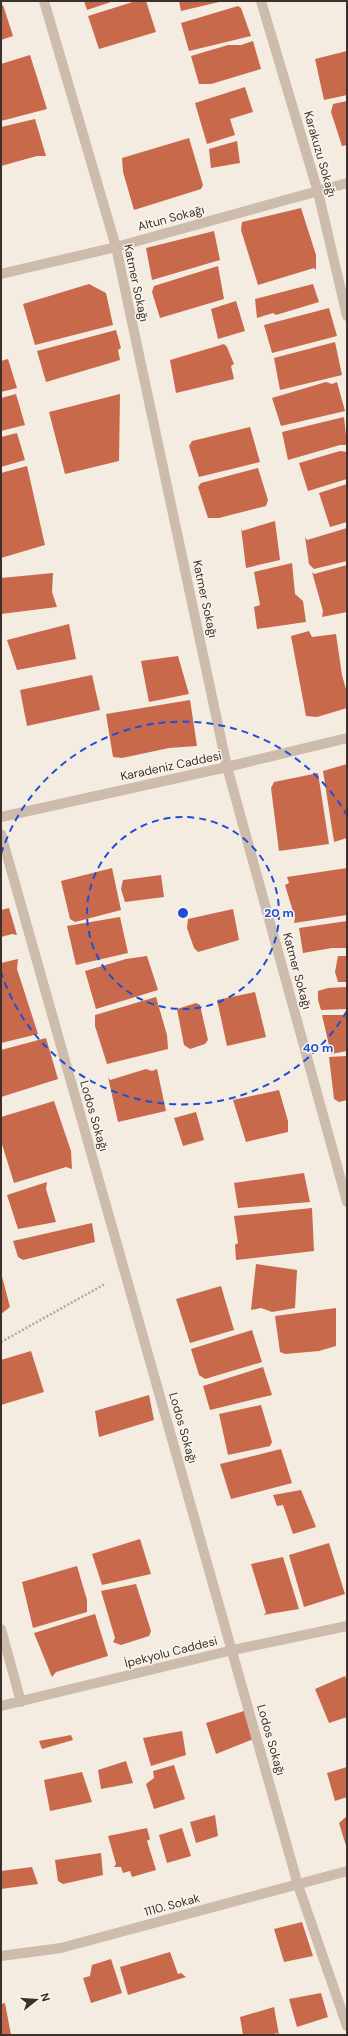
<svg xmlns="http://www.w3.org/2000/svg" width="348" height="2036" font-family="'DM Sans',sans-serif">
	<rect width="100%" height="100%" fill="#f4ebe1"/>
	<path fill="#c8694b" d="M84,1H114L87,10Z
		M136,1H146L156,32L99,49L88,16Z
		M179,1H219V2L181,11Z
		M3,5L13,36L1,40V6Z
		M238,6L241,8L251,36L189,51L181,23Z
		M253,41L261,69L211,84H199L191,56L228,45H241Z
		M347,51V95L324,100L315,59Z
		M30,55L47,109L1,121V64Z
		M245,87L253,112L230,119L235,135L207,144L195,103Z
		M347,101V145L342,146L331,112L333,104Z
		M35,119L46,156H37L1,166V127Z
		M189,138L203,185L201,189L134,210L123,172L122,158Z
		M237,141L240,163L211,168L209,149Z
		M301,208L316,255V270L314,268L258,285L241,230L242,222Z
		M214,231L220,260L152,280L146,248Z
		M218,266L224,299L160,318L152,292L154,286Z
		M89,284L106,293L113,325L35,345L23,304Z
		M313,284L319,302L276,315L273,313L257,318L255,299Z
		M236,301L245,331L218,339L211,309Z
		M329,308L337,336L272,353L264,325Z
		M116,330L121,348L118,350L120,360L46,382L37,351Z
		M335,342L342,375L280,390L274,358Z
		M224,344L227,347L234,364L231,366L234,379L176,393L170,360Z
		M8,359L17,388L1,392V361Z
		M326,382L332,384L337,382L345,411L281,426L272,398Z
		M16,394L25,425L1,431V398Z
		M120,394L119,461L65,474L49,412Z
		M344,417L347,445H340L288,460L282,432Z
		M250,427L260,462L199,477L189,446L192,441Z
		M17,433L25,460L1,467V437Z
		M340,451L347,452V479L308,491L299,463Z
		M27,466L45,545L1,558V473Z
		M258,468L268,500L266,506L219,518H208L198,487L201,483Z
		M347,484V522L330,527L319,493Z
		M275,521L280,560L246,568L241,528L242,531Z
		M347,528V561L314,569L309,564L305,537L307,540Z
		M292,563L295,594L303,601L306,622L257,629L254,607L260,605L254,572Z
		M347,565V612L322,617L323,611L312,572L314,574Z
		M53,573L52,592L57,607L1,614V578Z
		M69,624L76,659L17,670L7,640Z
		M309,631L312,637L336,634L342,675L347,693V708L317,717L306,716L291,636Z
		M178,656L189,694L149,702L141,661Z
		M92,675L100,710L27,726L20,690Z
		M190,700L197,746L169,748L122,758L113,757L106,714Z
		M347,764V838L334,842L323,771Z
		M318,773L329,844L279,851L271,788L274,782Z
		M112,868L121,910L75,922L70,919L61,881Z
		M347,868V915L294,923L295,918L285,885L289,883L287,877Z
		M161,875L164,897L125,902L121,889L123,880Z
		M9,908L17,935L12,934L1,937V910Z
		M233,909L239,940L198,952L194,948L187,928L188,919Z
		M120,917L128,953L76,965L67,926Z
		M347,921V948H332L303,953L299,928Z
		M147,956L158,990L96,1009L85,971L126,959Z
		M338,956H347V982H338L335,972Z
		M18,959L17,969L38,1034L1,1043V963Z
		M347,987V1009L321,1010L318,1000V991L328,988Z
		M255,992L266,1037L227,1046L217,1000Z
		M156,997L167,1035L168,1049L107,1064L95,1026V1015Z
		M196,1003L200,1005L208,1040L205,1044L190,1049L184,1045L177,1009Z
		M322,1015H347V1051L331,1054Z
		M46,1038L58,1079L1,1097V1050Z
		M347,1056V1100L339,1102L334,1099L329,1057Z
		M146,1069L152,1071L157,1069L166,1111L118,1122L108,1077L110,1080Z
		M279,1090L288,1121V1132L246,1142L233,1100Z
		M54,1101L71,1151L72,1169L66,1167L14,1183L1,1141V1117Z
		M196,1112L204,1140L183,1146L174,1118Z
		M304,1173L310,1202L238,1208L234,1183Z
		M47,1182L46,1189L56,1222L18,1229L7,1195Z
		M312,1208L314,1251L236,1260L235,1245L238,1243L234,1216Z
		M92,1223L95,1242L23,1260L18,1257L13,1241Z
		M256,1264L297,1270L295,1308L272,1312L261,1308L251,1310Z
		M1,1273L10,1307L1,1314Z
		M221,1286L234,1330L190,1343L176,1299Z
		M336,1308V1346L319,1351L285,1354L280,1352L275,1316Z
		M252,1330L262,1362L205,1379L199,1375L191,1349Z
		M31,1351L44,1392L1,1405V1360Z
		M263,1367L272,1395L210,1410L203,1386Z
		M149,1395L154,1420L99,1437L95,1411Z
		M261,1405L272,1442L270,1446L228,1455L219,1414Z
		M281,1449L292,1483L231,1499L220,1464Z
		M301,1490L316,1527L293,1534L283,1505L277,1506L273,1495Z
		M140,1539L151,1574L102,1585L92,1554Z
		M329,1543L345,1594L304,1607L289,1555Z
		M283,1557L299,1609L263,1615L266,1613L251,1564Z
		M77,1566L87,1600V1612L33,1628L22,1582Z
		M136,1584L151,1631L149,1636L121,1645L113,1642L115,1638L101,1591Z
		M95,1614L108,1656L56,1672L52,1677L34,1633Z
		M345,1676L347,1682V1717L329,1723L315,1689Z
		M244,1711L256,1738L216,1754L206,1723Z
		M182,1731L186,1755L151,1766L143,1738Z
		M71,1735L73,1740L42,1749L39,1741Z
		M126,1761L133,1783L101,1789L98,1770Z
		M174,1765L185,1799L154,1809L146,1784L154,1778L153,1771Z
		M347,1767V1797L335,1801L327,1773Z
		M82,1772L92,1802L50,1811L44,1780Z
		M215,1815L218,1836L196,1843L190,1822Z
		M347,1816V1849L339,1823Z
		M147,1828L150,1839L147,1841L156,1870L132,1877L130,1871L123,1873L121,1867H114L116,1864L108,1836Z
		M182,1828L191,1856L167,1863L159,1835Z
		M101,1853L103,1875L63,1884L58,1881L55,1860Z
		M32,1867L38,1884L1,1889V1871Z
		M302,1922L313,1956L284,1962L274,1929Z
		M170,1952L178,1974L181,1973L186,1977L128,1995L120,1967Z
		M111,1959L122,1993L91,2003L83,1978L90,1976L92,1965Z
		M321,1993L328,2017L297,2027L289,1999Z
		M5,2003L11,2035H1V2004Z
		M274,2007L279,2035L277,2033L271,2035H243L240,2017Z"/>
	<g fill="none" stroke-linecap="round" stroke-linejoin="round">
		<path stroke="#b9a596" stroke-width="2.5" stroke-dasharray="2 2" stroke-linecap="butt" d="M1,1342L105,1284"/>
		<path stroke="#cdbbac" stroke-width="10" d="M44,1L116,247L227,767L347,1202
			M261,1L318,192L347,316
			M1,274L116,247L347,183
			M1,817L227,767L347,738
			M1,834L298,1885L347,2026
			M1,1629L21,1702
			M1,1706L233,1650L347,1626
			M1,1956L61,1948L347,1871"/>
	</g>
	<g fill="none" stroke="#1d4ed8" stroke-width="2" stroke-dasharray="7 5">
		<circle cx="183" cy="913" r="96"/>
		<path d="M347 1011A191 191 0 0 1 1 972M1 854A191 191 0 0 1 347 815"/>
	</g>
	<g text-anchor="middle" stroke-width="3" stroke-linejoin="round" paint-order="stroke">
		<g font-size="12" fill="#3b302b" stroke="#fbf5ee">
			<text transform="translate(320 154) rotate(74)" y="4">Karakuzu Sokağı</text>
			<text transform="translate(171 218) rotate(-15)" y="4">Altun Sokağı</text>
			<text transform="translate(136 283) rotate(78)" y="4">Katmer Sokağı</text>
			<text transform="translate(205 599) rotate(78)" y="4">Katmer Sokağı</text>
			<text transform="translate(171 766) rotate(-12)" y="4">Karadeniz Caddesi</text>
			<text transform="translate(297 971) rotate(75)" y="4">Katmer Sokağı</text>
			<text transform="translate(94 1116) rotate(74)" y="4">Lodos Sokağı</text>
			<text transform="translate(183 1428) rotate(74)" y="4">Lodos Sokağı</text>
			<text transform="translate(171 1652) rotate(-14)" y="4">İpekyolu Caddesi</text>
			<text transform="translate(271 1740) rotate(74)" y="4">Lodos Sokağı</text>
			<text transform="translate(172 1905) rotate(-15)" y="4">1110. Sokak</text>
		</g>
	</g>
	<circle cx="183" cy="913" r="6" fill="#1d4ed8" stroke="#fbf5ee" stroke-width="2"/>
	<g font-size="12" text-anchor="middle" font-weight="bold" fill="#1d4ed8" stroke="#fbf5ee" stroke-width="3" stroke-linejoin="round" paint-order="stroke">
		<text x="279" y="917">20 m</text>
		<text x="318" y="1052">40 m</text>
	</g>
	<rect width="348" height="2036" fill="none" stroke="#3b302b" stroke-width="4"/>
	<g transform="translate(36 2000) rotate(73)" stroke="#fbf5ee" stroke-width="3" paint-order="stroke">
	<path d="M0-3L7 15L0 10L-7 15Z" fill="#3b302b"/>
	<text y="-6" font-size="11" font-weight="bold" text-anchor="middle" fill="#3b302b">N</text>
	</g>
</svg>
